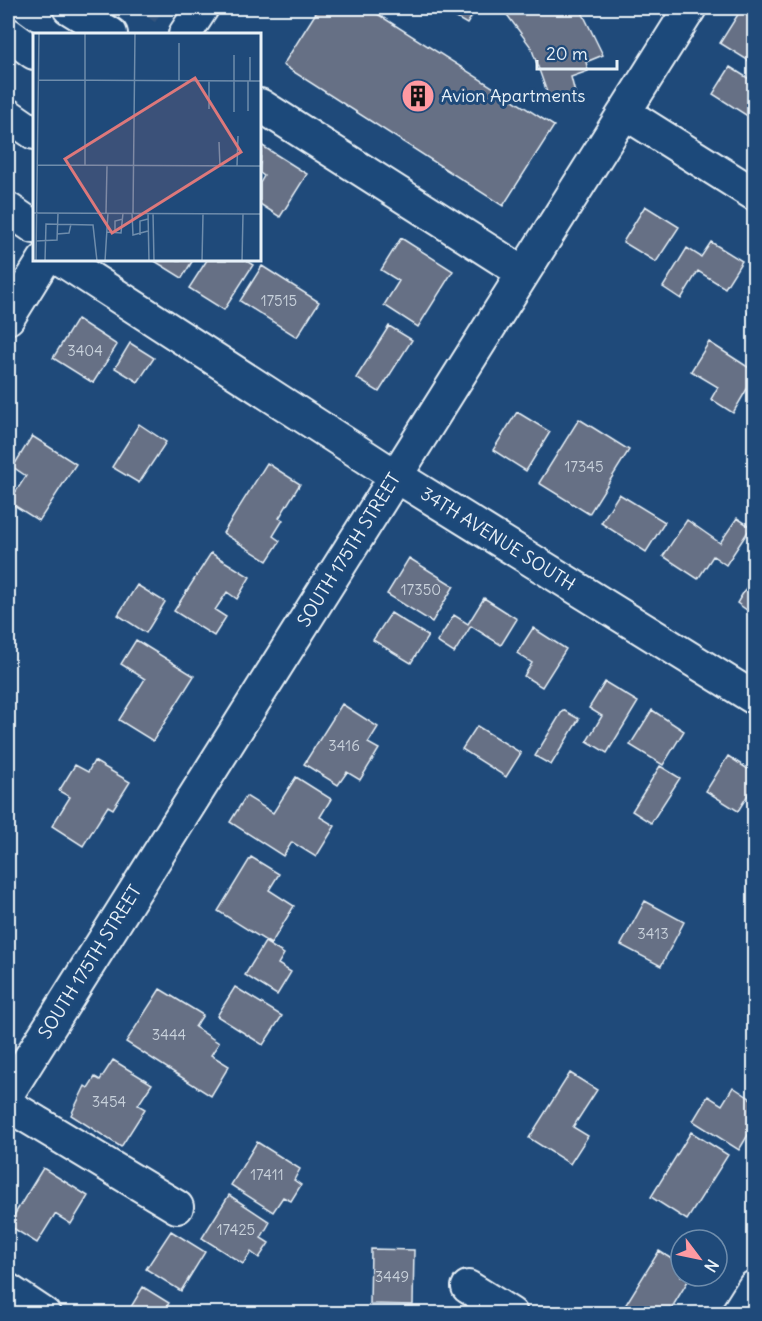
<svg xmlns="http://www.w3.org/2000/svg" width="762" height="1321" font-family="Delius,sans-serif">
	<rect width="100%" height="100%" fill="#1f4a7a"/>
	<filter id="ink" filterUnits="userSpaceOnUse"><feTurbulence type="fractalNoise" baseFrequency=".0167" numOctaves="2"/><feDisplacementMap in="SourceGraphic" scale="12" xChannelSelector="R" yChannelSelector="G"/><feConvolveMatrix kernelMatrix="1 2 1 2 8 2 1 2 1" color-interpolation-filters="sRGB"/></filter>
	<g filter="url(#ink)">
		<path fill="#34557d" d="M133,8H164L155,22Z"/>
		<path fill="#667085" stroke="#e8f1f8" stroke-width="1.5" d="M319,8H368L554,126L503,206L283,65Z
			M445,8H477L467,24L444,11Z
			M499,8H580L603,55L586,62L588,71L571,77L575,93L549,98L531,47L508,16Z
			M742,8L754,10V52L749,61L720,43Z
			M730,67L754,82V108L749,117L713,94Z
			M261,145L307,174L280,217L260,204V183L264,176L260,173Z
			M645,206L679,227L656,262L623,242Z
			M401,238L453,271L418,327L384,305L399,281L381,270Z
			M711,242L742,261L725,288L698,271L681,299L663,287L687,248L701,257Z
			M153,260H193L182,278Z
			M207,260H245L253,265L224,310L189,288Z
			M262,266L319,302L297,337L240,301Z
			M754,304V317L748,313Z
			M77,319L117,345L93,383L53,358Z
			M389,326L412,340L379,392L356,378Z
			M709,342L754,371V377L733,413L711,399L718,387L691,371Z
			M130,343L154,358L138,382L115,368Z
			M517,412L550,432L526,471L493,450Z
			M579,419L629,450L589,514L539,483Z
			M139,424L166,442L139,483L112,467Z
			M32,436L76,464L39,521L9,502L26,476L13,467Z
			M267,463L300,484L279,518L283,520L273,536L280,541L267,561L223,533Z
			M619,494L665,522L646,552L601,523Z
			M737,518L751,527L726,565L713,556L698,579L663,556L687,520L720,543Z
			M211,553L250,577L237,599L227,592L215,610L226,617L214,636L174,611Z
			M409,558L454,586L432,622L387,594Z
			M754,575V615L737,603Z
			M137,585L165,602L146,633L118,615Z
			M484,598L517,619L501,645L471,626L454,653L437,642L454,615L468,624Z
			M391,613L428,636L411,663L373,640Z
			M533,628L566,649L542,687L524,676L532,663L517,653Z
			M136,640L194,676L153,741L119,720L145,679L121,664Z
			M605,682L638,702L607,753L587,741L602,716L589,708Z
			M342,704L378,727L368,743L379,749L360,780L347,772L338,785L304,764Z
			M563,710L579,719L551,765L535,756Z
			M652,710L684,731L663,765L630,745Z
			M477,726L521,753L506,777L462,749Z
			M728,756L754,773V785L738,811L706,791Z
			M94,761L130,782L113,809L108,806L83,846L52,826L70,797L59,791L75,765L88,772Z
			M660,766L680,778L651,823L632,811Z
			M296,777L331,799L320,817L335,826L316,857L292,842L283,856L230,822L246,796L273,813Z
			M251,857L279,874L269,890L294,906L271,944L218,911Z
			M645,901L684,922L661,966L621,945Z
			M265,942L284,954L278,964L291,972L277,995L245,975Z
			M235,987L282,1016L263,1045L217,1016Z
			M160,989L203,1015L195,1027L219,1043L211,1055L229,1066L211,1096L126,1042Z
			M113,1060L152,1084L138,1105L145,1109L121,1147L71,1115L85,1086L88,1088L95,1077L100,1080Z
			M570,1073L597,1090L573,1127L588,1136L570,1164L529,1138Z
			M733,1087L754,1101V1125L739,1150L693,1121L708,1096L722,1105Z
			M691,1132L728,1155L687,1220L651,1197Z
			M257,1142L300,1169L294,1180L301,1185L291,1201L283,1197L273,1212L231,1185Z
			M43,1168L88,1196L71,1224L55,1214L37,1243L8,1225Z
			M229,1195L270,1222L261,1238L269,1243L259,1258L251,1252L243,1264L202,1238Z
			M171,1231L205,1252L181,1291L146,1269Z
			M371,1249L414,1250L413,1305L370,1304Z
			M659,1251L681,1265V1276H691L668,1314H620Z
			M143,1287L169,1303L162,1314H134L129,1310Z"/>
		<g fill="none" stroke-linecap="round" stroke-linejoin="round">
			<g stroke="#e8f1f8" stroke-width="36">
				<path id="minor" d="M69,8L111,34
					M8,34L34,53
					M185,34L202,8
					M260,105L522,272
					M625,113L754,194
					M8,115L34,133
					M8,209L34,227
					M62,260L380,466L754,698
					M8,318L44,260
					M8,1093L690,8
					M8,1105L177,1207
					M468,1287L511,1314
					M8,1290L44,1314
					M737,1314L754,1287"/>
			</g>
			<use href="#minor" stroke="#1f4a7a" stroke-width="32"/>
		</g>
	</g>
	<defs>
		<g id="building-disc" transform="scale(1.725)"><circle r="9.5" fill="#ff9aa2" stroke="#1f4a7a"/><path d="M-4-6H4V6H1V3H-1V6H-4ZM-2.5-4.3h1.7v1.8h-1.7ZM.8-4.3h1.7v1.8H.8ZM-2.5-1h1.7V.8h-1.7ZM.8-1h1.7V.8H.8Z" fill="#111"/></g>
	</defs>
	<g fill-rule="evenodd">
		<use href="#building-disc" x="418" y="96"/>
	</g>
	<g text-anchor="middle" stroke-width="6" stroke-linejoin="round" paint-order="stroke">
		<g font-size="15" fill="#c8d1db">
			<text x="279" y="306">17515</text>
			<text x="85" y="356">3404</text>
			<text x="584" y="472">17345</text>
			<text x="421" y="595">17350</text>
			<text x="344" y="751">3416</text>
			<text x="653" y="939">3413</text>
			<text x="169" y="1040">3444</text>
			<text x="109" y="1107">3454</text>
			<text x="267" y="1180">17411</text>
			<text x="236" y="1235">17425</text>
			<text x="392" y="1282">3449</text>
		</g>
		<g font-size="18" fill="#e8f1f8" stroke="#1f4a7a" text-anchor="start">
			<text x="441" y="102">Avion Apartments</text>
		</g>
		<g font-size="18" fill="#e8f1f8" stroke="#1f4a7a">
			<text transform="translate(498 539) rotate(32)" y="6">34TH AVENUE SOUTH</text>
			<text transform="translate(349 550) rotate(-58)" y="6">SOUTH 175TH STREET</text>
			<text transform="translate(90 962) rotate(-58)" y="6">SOUTH 175TH STREET</text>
		</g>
	</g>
	<g transform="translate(33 33)">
		<rect width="228" height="228" fill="#1f4a7a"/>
		<path fill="none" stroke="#6f8dac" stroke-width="1.5" d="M146,10V48M5,47L228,48M176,48V76M215,48V78M217,48V24M201,79V22M186,109L187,133M5,132L228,133M52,132V0M204,133L205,103M0,180L228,181M73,180L74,133M99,180L100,202L115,198M100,180L102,0M115,180L116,228M120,180L121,228M74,199L88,200L90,180M82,200V188L90,186M24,201L36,200L38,191M107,202V188L115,186M3,208L24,207L25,180M3,228L6,0M12,228L13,191L60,192L64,228M72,228L75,180M169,228L170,181M209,228L210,181"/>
		<path fill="#dd787b" fill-opacity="0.15" stroke="#dd787b" stroke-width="3" d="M162,45L208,119L79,200L32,126Z"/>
		<rect width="228" height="228" fill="none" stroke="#e8f1f8" stroke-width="3"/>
	</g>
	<rect width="762" height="1321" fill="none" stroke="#1f4a7a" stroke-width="30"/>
	<rect x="15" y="15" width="732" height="1291" fill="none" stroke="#e8f1f8" stroke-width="2" filter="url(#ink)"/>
	<g transform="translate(699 1258) rotate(122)"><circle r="28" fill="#1f4a7a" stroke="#6f8dac" stroke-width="1.5"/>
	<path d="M0-4.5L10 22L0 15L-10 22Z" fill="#ff9aa2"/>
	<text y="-9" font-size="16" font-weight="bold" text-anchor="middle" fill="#e8f1f8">N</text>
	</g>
	<path d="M537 60v9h80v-9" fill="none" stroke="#e8f1f8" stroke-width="3"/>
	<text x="546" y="60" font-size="18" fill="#e8f1f8" stroke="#1f4a7a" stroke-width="4.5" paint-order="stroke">20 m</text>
</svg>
